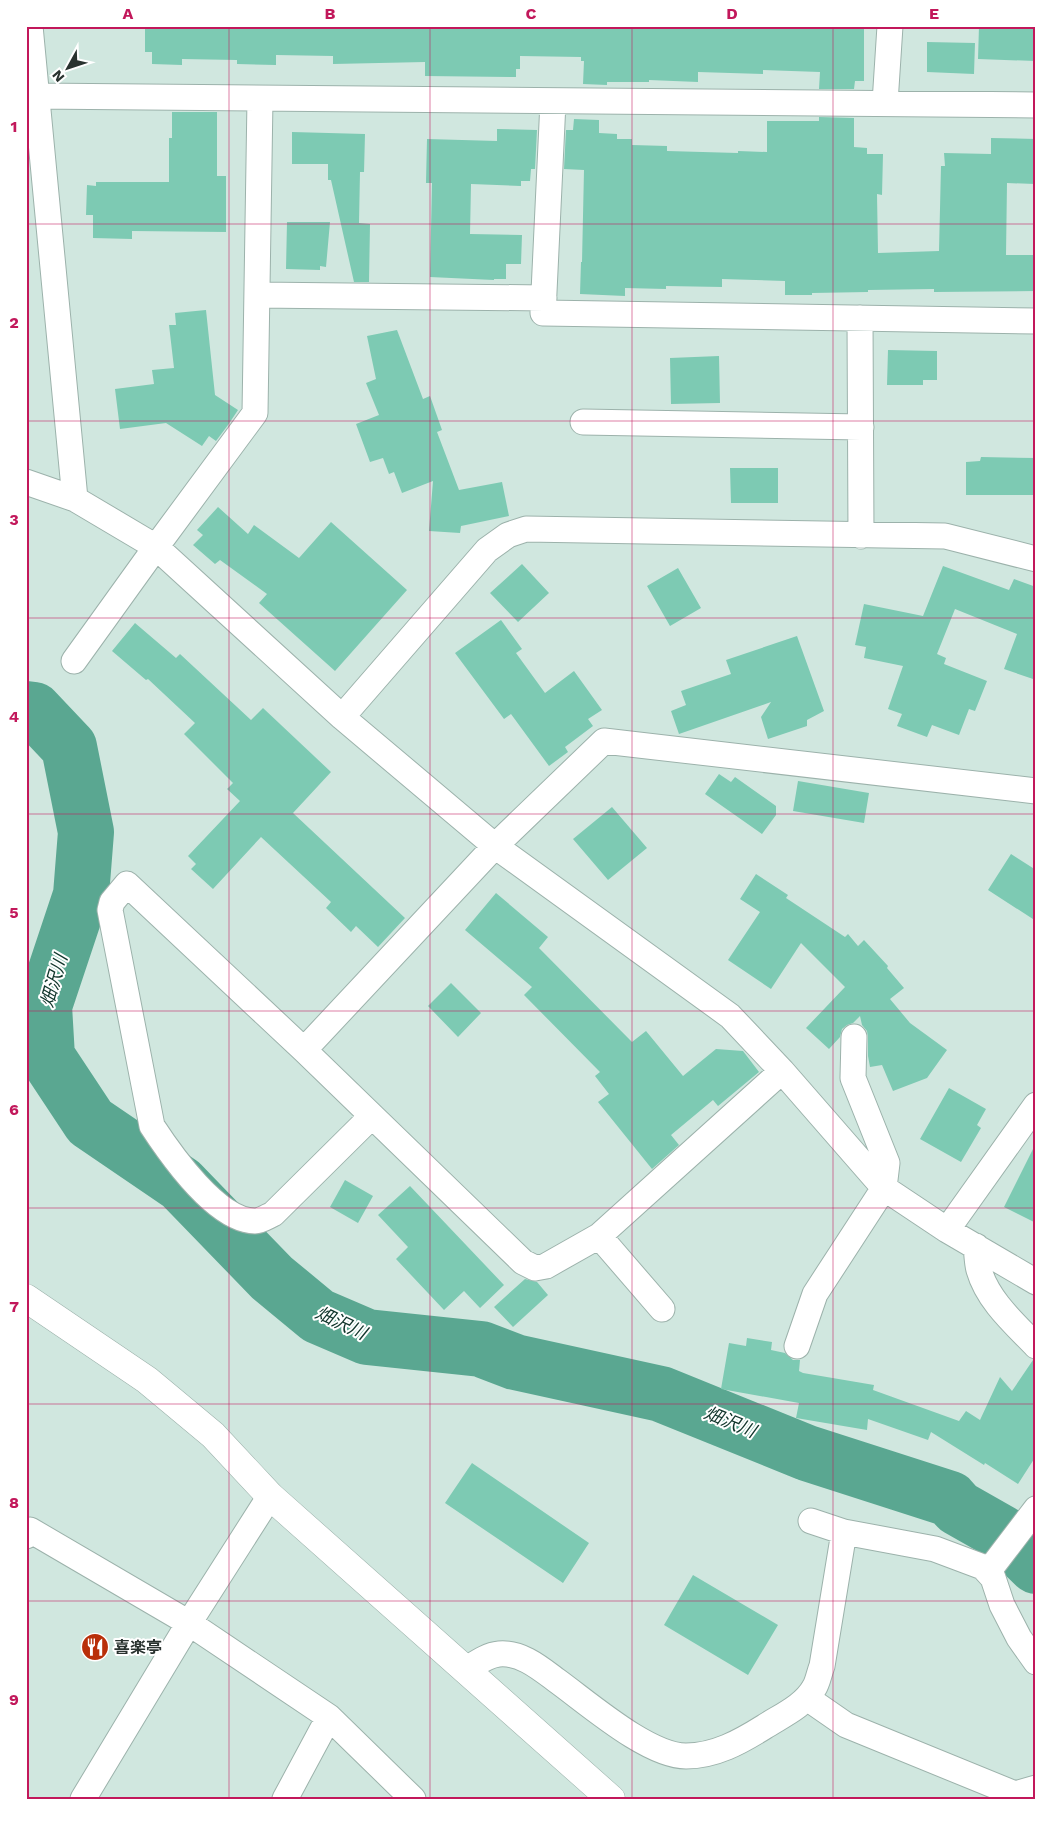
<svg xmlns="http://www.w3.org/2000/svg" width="1062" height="1825" font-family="'Work Sans','Noto Sans JP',sans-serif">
	<rect width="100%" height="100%" fill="#d0e7df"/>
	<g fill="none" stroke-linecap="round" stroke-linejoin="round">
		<path stroke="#5aa791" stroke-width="56" d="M26,709L34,710L69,747L86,832L81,895L44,1006L47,1057L90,1122L181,1184L272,1278L318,1316L367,1337L481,1349L515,1362L661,1394L807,1453L950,1499L958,1508L1002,1533L1036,1566"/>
	</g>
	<path fill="#7dcab3" d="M145,26H864V81H855L854,89H819L820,72L763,70V74L698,72V82L649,80V82H607V85L583,84L584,61H581V57L520,56V69H516V77L425,76V62L333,64V56L276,55V65L237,64V60L182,59V65L152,64V52H145Z
		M979,26H1036V61L978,59Z
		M927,42L975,43L974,74L927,72Z
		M172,112H217V176H226V232L132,231V239L93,238V215H86L87,185L96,186V182H169V138H172Z
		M819,117L854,118V147L867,148V154H883L882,195L877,194L878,253L939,251L941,166H945L944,153L991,154V138L1036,139L1035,184L1007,183L1006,255H1036V291L934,292V289L868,290V292L812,293V295H785V281L722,279V287L666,286V289L625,288V296L580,294L581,262H582L584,170L564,169L566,130H573L574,119L599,120V133L617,134V139H632V145L667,146V151L738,153V151L767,152V121H819Z
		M497,129L537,130L535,169H531L530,181H521V186L471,184L470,234L522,235L521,264H506V279H494V280L430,277L432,183H426L427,139L497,141Z
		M292,132L365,134L364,172H360L359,223L370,224L369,282H354L331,180H328V164H292Z
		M287,222H330L326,267L320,266V270L286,269Z
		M206,310L215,395L238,410L228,425L216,441L209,436L202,446L166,423L120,429L115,389L154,384L152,370L174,368L169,325H176L175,313Z
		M397,330L423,399L430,396L442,430L437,432L459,490L502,482L509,516L461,526L460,533L429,531L433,481L402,493L394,472L389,474L383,458L370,462L356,424L379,415L366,383L376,379L367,336Z
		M888,350L937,351V380H923V385H887Z
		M719,356L720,403L671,404L670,358Z
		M981,457L1036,458V495H966V462L980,461Z
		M730,468H778V503H731Z
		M218,507L248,534L254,525L299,558L331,522L407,590L335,671L259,603L267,594L220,560L215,564L193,545L203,535L197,530Z
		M522,564L549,593L518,622L490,593Z
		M943,566L1009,590L1014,579L1036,587V680L1004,669L1017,634L955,609L937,654L946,658L944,664L987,681L975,711L969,709L959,735L932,725L927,737L897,726L902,714L888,709L903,666L864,658L866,647L855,645L864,604L923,616Z
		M678,568L701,608L670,626L647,586Z
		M501,620L522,649L516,653L545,693L574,671L602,710L588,719L593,726L565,747L568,752L549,766L511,714L504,719L455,653Z
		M135,623L176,658L180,654L251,720L263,708L331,772L293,813L405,918L378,947L356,926L351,932L326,908L331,902L261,837L213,889L191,869L196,864L188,856L240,801L227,789L233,783L184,734L195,723L148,679L146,680L112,651Z
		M797,636L824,711L807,720V726L768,739L761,717L771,702L679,734L671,711L686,705L681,691L731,674L726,660Z
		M719,774L731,782L735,777L776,806V815L762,834L705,794Z
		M798,781L869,793L864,823L793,811Z
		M612,807L647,848L608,880L573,839Z
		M1011,854L1036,870V921L988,890Z
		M756,874L788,895L786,898L845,937L848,934L858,946L864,940L888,966L887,968L904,988L890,999L910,1023L947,1050L927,1078L893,1091L882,1065L870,1067L868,1056V1037L867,1031L862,1025L860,1016L853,1023L847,1025L842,1029L840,1037L829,1049L806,1028L845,987L801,943L771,989L728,960L760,912L740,899Z
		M496,893L548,937L539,948L632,1042L646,1031L683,1076L716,1049L743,1051L759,1072L718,1106L713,1100L671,1135L679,1145L652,1169L598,1102L609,1094L595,1076L600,1072L524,995L532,987L465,930Z
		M451,983L481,1013L458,1037L428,1006Z
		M949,1088L986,1109L977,1125L981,1128L961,1162L920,1139Z
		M1036,1143V1223L1004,1207Z
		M345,1180L373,1196L358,1223L330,1207Z
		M410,1186L504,1285L480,1308L464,1291L444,1310L396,1259L408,1247L378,1215Z
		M525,1279L537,1282L548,1295L513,1327L494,1307Z
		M747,1338L772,1342L771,1350L785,1353L793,1360H800L799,1371L803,1373L874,1385L873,1390L959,1421L966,1411L980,1420L1000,1377L1012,1391L1033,1360H1036V1456L1018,1484L985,1463L984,1465L931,1432L928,1440L868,1419L867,1430L796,1418L799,1403L721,1389L729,1343L746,1346Z
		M472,1463L589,1543L563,1583L445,1503Z
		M693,1575L778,1625L748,1675L664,1625Z"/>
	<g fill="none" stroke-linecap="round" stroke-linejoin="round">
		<g stroke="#9cb2ab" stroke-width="27">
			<path id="street" d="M30,26L75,499
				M35,96L1036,105
				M553,102L543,313L1036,321
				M885,103L890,26
				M257,295L544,298
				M860,318L861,536
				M583,422L861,427
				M26,482L75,499L156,547L342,717L495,846L730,1016L782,1071L884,1188L947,1230L1036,1282
				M74,661L156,547L255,413L260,99
				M342,717L487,550L508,535L526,529L945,536L1036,559
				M304,1050L495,846L604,741L1036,791
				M372,1116L273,1214C268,1216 261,1221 255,1221C217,1221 171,1155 152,1126L110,910L112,902L127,884L304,1050L523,1262L535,1268L546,1266L599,1236L782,1071
				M947,1230L1036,1105
				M599,1236L662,1309
				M976,1246C977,1254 977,1263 979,1270C988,1301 1015,1324 1036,1346
				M797,1346L815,1294L884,1188L887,1163L853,1078L854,1037
				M811,1521L844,1532L935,1549L983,1567L993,1578L1002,1605L1019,1638L1036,1662
				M26,1536L30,1530L189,1623L270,1496
				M988,1572L1036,1509
				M465,1670C475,1664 487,1655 499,1654C521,1652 540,1668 556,1680C588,1703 648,1756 686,1756C715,1756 740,1742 764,1727C781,1716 804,1706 814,1688C818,1682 819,1673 822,1666L844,1532
				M807,1698L846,1725L1015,1794L1036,1788
				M83,1799L189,1623L329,1717L413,1799
				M285,1799L329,1717"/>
		</g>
		<g stroke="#9cb2ab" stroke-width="29">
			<path id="secondary" d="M26,1298L147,1380L213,1435L270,1496L611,1799"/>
		</g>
		<use href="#street" stroke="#fff" stroke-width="25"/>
		<use href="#secondary" stroke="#fff" stroke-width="28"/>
	</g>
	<path fill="none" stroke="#c2185b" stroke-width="1" stroke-opacity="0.55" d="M229,26V1799M430,26V1799M632,26V1799M833,26V1799M26,224H1036M26,421H1036M26,618H1036M26,814H1036M26,1011H1036M26,1208H1036M26,1404H1036M26,1601H1036"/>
	<defs>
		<g id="restaurant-disc" transform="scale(1.4375)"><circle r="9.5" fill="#b92f09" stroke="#fff"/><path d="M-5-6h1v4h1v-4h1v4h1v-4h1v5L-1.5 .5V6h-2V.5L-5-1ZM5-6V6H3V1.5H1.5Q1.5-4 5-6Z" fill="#fff"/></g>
	</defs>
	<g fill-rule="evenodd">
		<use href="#restaurant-disc" x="95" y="1647"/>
	</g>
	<g text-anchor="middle" stroke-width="4" stroke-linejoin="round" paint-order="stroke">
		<g font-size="16" font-weight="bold" fill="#29322f" stroke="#fff" text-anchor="start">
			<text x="114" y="1653">喜楽亭</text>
		</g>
		<g font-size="18" font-style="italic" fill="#0f342a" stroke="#fff">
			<text transform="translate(54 981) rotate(-74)" y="6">畑沢川</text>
			<text transform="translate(341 1323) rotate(25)" y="6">畑沢川</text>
			<text transform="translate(730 1422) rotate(22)" y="6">畑沢川</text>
		</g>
	</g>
	<rect width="1062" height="1825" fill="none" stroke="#ffffff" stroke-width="55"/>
	<g transform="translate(68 68) rotate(230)" stroke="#ffffff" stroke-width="4" paint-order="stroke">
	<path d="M0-4L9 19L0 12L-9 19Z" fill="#29322f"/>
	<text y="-8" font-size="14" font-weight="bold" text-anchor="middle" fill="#29322f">N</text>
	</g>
	<rect x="28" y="28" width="1006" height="1770" fill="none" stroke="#c2185b" stroke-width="2"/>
	<g font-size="16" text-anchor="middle" font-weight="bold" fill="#c2185b">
		<text x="128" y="19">A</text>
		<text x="330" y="19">B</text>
		<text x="531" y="19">C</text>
		<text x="732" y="19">D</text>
		<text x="934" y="19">E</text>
		<text x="14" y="132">1</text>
		<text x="14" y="328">2</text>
		<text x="14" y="525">3</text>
		<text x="14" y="722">4</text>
		<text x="14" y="918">5</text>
		<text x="14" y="1115">6</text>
		<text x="14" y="1312">7</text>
		<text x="14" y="1508">8</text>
		<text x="14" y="1705">9</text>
	</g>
</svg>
